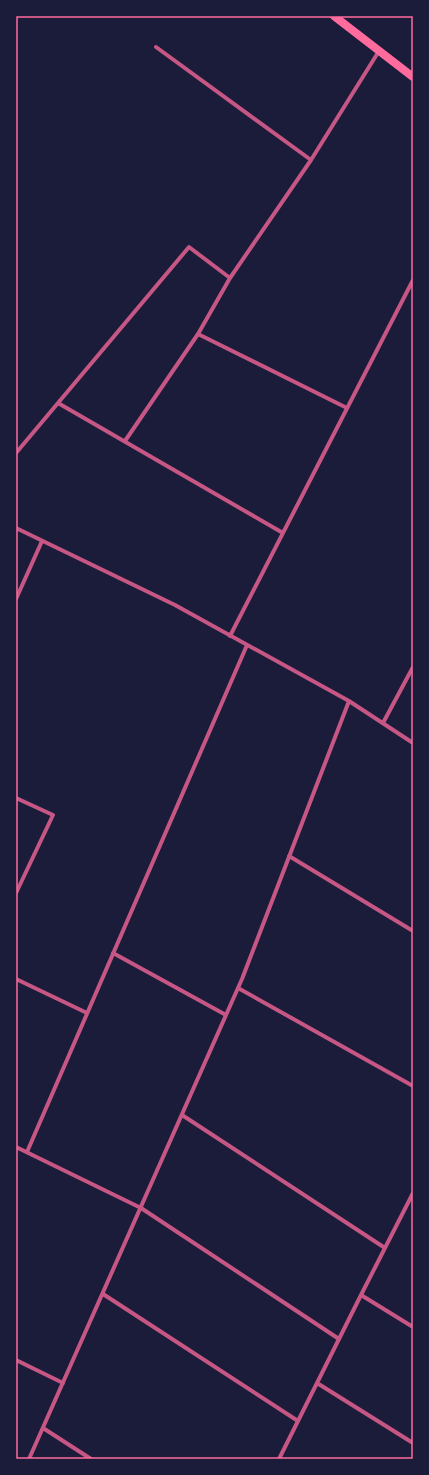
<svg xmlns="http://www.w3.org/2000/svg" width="429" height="1475" font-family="Poppins,sans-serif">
	<rect width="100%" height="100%" fill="#1b1b3a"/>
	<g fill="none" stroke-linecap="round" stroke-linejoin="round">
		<path stroke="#c65784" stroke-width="4" d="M156,47L311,160L379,51
			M198,334L347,408
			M58,403L283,533
			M125,441L198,334L230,278
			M16,453L189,247L230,278L311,160
			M16,528L175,605L349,701L413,743
			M16,599L42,541
			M230,636L413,280
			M383,723L413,667
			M16,798L53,815L16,893
			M289,856L413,931
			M113,953L226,1015
			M16,979L87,1013
			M238,988L413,1086
			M182,1115L385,1248
			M16,1147L141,1208L339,1339
			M27,1152L247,645
			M413,1193L361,1295L413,1327
			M103,1294L298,1421
			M16,1360L63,1383
			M317,1383L413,1443
			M43,1428L91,1459
			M29,1459L242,979L349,701
			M279,1459L361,1295"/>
		<path stroke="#ff6b9d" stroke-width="8" d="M334,16L413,77"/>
	</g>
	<rect width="429" height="1475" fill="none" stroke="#1b1b3a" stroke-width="34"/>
	<rect x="17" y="17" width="395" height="1441" fill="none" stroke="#ff6b9d" stroke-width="1.5"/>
</svg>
